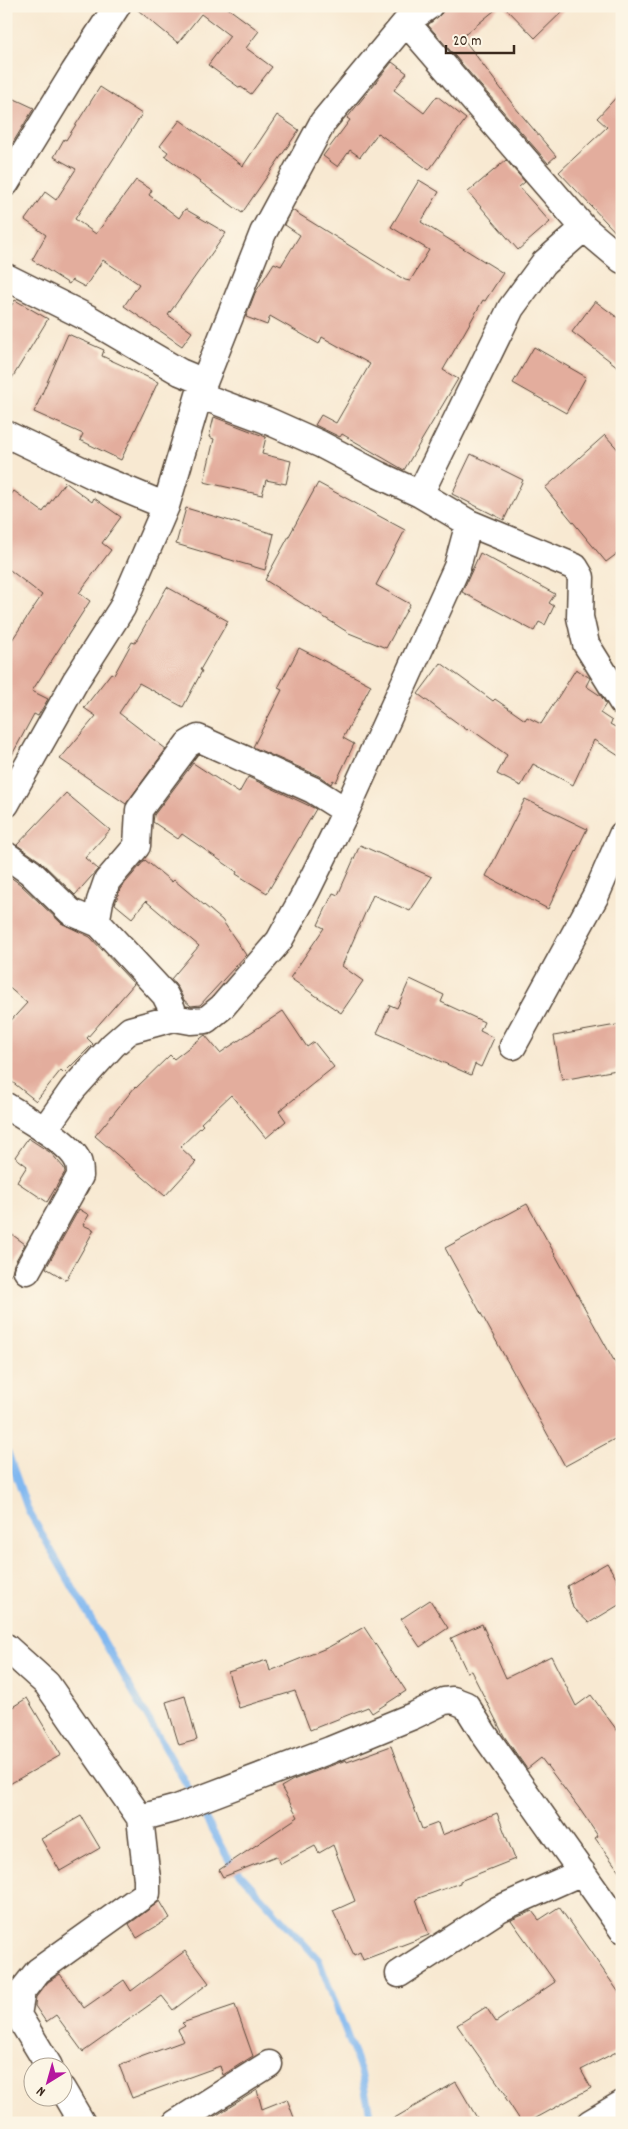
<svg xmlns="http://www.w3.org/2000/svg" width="628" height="2129" font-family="Dekko,sans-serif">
	<rect width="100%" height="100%" fill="#fcf5e5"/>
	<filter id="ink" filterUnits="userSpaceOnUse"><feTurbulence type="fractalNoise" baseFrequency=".02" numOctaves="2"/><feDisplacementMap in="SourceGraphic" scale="10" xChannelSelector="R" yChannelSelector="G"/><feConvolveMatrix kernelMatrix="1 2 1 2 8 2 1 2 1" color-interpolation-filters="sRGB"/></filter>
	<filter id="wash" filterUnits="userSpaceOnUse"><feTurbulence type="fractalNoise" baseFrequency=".0096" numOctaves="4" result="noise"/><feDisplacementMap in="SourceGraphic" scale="20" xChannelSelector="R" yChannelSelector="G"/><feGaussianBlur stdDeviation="1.12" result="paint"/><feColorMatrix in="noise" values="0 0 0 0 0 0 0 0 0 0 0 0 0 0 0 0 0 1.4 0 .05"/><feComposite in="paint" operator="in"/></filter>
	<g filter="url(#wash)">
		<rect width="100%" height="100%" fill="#f8e9d2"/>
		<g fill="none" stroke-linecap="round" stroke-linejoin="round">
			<path stroke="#81b8f0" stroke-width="7" d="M6,1447L28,1510L193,1796
				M198,1805L231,1864L319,1960L361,2072L372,2123"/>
		</g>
		<g id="blocks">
			<path fill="#e3ad9d" d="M133,6H225L259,31L246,48L272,67L251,94L241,87L240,88L208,65L230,36L201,14L178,43Z
				M444,6H500L462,37L514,106L556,156L548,163L428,25L442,13Z
				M504,6H568L535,38Z
				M392,62L407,73L394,90L424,113L437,96L466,119L429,170L378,133L360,157L350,150L338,167L323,156L350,120L347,118Z
				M100,87L142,114L75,219L96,234L136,180L152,190L149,195L179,218L185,209L226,233L168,315L192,332L182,346L124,306L139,284L103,260L85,287L72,280L69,284L32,260L46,235L25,220L45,192L56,200L76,169L54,157L64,139L66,140Z
				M622,91V239L559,172L607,127L597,118Z
				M6,95L34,108L6,154Z
				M277,115L299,130L242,213L165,156L168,152L160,146L180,120L243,166Z
				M506,160L525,182L519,187L550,222L518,250L468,192Z
				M419,180L439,192L421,222L503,273L485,301L483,300L443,370L458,379L404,470L342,434L340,437L315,425L321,415L336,423L370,364L322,337L319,344L270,316L267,325L246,317L255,293L274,263L281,266L300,235L285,225L292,210L405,280L410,281L429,250L391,227Z
				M15,300L48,319L6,388V314Z
				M595,301L622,321V370L572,332Z
				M68,334L104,350L102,356L158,382L121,460L80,440L83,434L34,412Z
				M534,347L586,377L566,413L513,383Z
				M214,417L266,437L262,454L291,461L286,484L266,480L262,495L204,482L214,439L209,437Z
				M605,435L622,454V550L606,562L545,488Z
				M471,454L523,480L504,520L452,494Z
				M65,482L92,502L94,498L121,517L102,543L111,550L79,593L90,601L32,691L48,699L38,716L34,714L6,766V649L42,595L6,567V501L14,491L43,512Z
				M318,483L405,530L376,585L410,604L386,648L349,633L265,580Z
				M186,508L274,534L265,570L176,544Z
				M480,553L555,594L549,603L554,606L545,625L539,622L534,631L462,592Z
				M167,587L228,621L200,670L202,671L183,707L139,683L119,713L166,749L126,804L60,759L96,716L84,708L111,673L114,675L132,642L135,643Z
				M299,648L371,685L343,738L354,744L336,782L333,780L331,784L319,776L253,747L282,690L278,688Z
				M441,663L493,701L495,699L525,720L527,717L541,724L576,669L590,678L586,686L601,696L606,704L600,713L612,721L610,724L622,731V758L594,740L573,785L533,764L521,786L497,774L507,755L469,728L467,730L418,694Z
				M193,763L239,793L248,777L316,809L267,893L236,874L237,872L182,834L178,839L153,822L154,815Z
				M66,793L110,830L85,858L98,869L75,895L40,861L17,845Z
				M525,799L587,829L548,909L486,876Z
				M360,845L432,877L410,911L373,895L342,966L363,981L341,1013L290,978L324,928L318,925L333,893L338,895Z
				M145,860L172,882L174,880L222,920L246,955L200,1005L191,1006L184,1000L178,988L171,979L199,946L146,901L132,918L115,904L120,889Z
				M9,876L20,884L61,923L90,937L134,984L87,1038L93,1044L64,1073L61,1070L36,1101L6,1077V1026L27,1003L6,985V879Z
				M410,979L444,995L441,1002L484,1022L480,1031L494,1038L481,1067L475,1064L471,1075L377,1033L390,1005L397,1008Z
				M283,1011L307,1047L314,1042L334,1067L279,1111L286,1121L266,1138L231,1095L201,1123L203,1125L180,1147L196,1162L165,1196L95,1136L135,1087L136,1088L170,1055L174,1059L205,1035L220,1053Z
				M622,1024V1069L562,1080L554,1036Z
				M28,1138L51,1153L64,1168L65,1172L47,1202L17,1182L27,1166L15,1157Z
				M527,1204L622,1375V1435L565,1466L445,1248Z
				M79,1209L89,1215L83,1225L94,1230L66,1280L46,1268Z
				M6,1230L25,1244L14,1264L12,1272L6,1280Z
				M607,1563L622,1588V1603L589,1623L573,1608L567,1586Z
				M430,1600L448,1628L420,1647L401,1619Z
				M482,1624L506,1678L551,1656L576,1706L591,1695L622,1737V1875L595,1838L598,1836L579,1808L541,1758L527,1769L504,1736L471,1671L467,1672L451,1638Z
				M364,1627L406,1691L372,1713L368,1707L310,1730L295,1691L239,1708L228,1672L267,1660L270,1671L329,1647Z
				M185,1696L197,1740L179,1745L166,1702Z
				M27,1698L61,1755L6,1786V1711Z
				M391,1746L422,1829L438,1823L442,1835L497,1813L515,1859L460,1881V1883L416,1899L429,1935L363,1960L360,1952L354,1955L333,1911L355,1901L333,1845L319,1853L315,1846L281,1864L276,1856L223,1877L219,1870L298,1817L281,1787L293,1780L346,1760L347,1762Z
				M81,1816L100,1848L60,1871L41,1839Z
				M160,1901L170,1918L137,1938L129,1924Z
				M559,1907L622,1997V2049L581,2070L591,2088L527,2123H522L505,2097L507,2096L457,2025L486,2007L496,2022L555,1982L511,1920L532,1911L539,1920Z
				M185,1951L209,1983L173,2010L162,1996L83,2052L56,2015L46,2022L35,2006L36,1997L48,1982L60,1974L84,2008L124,1980L131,1991Z
				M235,2005L253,2056L223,2075L220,2066L132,2098L119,2065L184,2041L178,2030L185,2026L182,2023Z
				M456,2082L480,2123H386Z
				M257,2090L262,2109L287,2099L296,2123H204Z"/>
		</g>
	</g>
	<g filter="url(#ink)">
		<use href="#blocks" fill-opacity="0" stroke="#574739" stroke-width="1"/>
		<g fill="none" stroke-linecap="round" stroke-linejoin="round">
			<g stroke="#574739" stroke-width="29">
				<path id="minor" d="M406,22L584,228L622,260
					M6,183L74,72L117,6
					M6,277L88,318L180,372L204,382
					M199,395L266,420L320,444L379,475L420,494L469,523L575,567L581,577L580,617L586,644L622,702
					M6,434L96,477L166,506
					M420,494L511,308L544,263L584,228
					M6,804L76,680L122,608L166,506L199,395L263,233L323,122L406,22L429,6
					M6,855L30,872L71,912L99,924L165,995L172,1009L174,1018
					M99,924L97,918L100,901L107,881L137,846L139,810L188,744L198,738L313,790L346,811
					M513,1046L596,895L622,835
					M6,1106C25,1118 69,1141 78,1161C80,1165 80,1172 80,1176L27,1271
					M45,1129L73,1089L113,1045L130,1030L174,1018L191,1021L206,1020L222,1007L279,941L306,892L346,811L422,644L457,567L469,523
					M6,1647L47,1684L140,1818L147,1879V1893L38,1971L22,1991L18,2015L49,2066
					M140,1818L177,1808L330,1750L413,1716L444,1701L453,1700L466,1705L484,1734L622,1929
					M399,1974L499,1909L582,1872
					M62,2089L82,2123
					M176,2123L269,2064
					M590,2123L622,2104"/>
			</g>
			<use href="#minor" stroke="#fff" stroke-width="26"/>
		</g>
	</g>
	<rect width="628" height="2129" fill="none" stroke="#fcf5e5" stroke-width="25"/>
	<g transform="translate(48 2082) rotate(217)"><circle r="24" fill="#fcf5e5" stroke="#afa495"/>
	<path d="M0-4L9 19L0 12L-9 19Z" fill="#b5179e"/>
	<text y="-8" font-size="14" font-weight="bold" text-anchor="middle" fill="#3b2a1e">N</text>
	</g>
	<path d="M446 45v8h68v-8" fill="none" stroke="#3b2a1e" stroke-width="2.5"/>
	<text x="453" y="45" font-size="15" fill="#3b2a1e" stroke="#fcf5e5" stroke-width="4" paint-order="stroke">20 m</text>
</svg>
